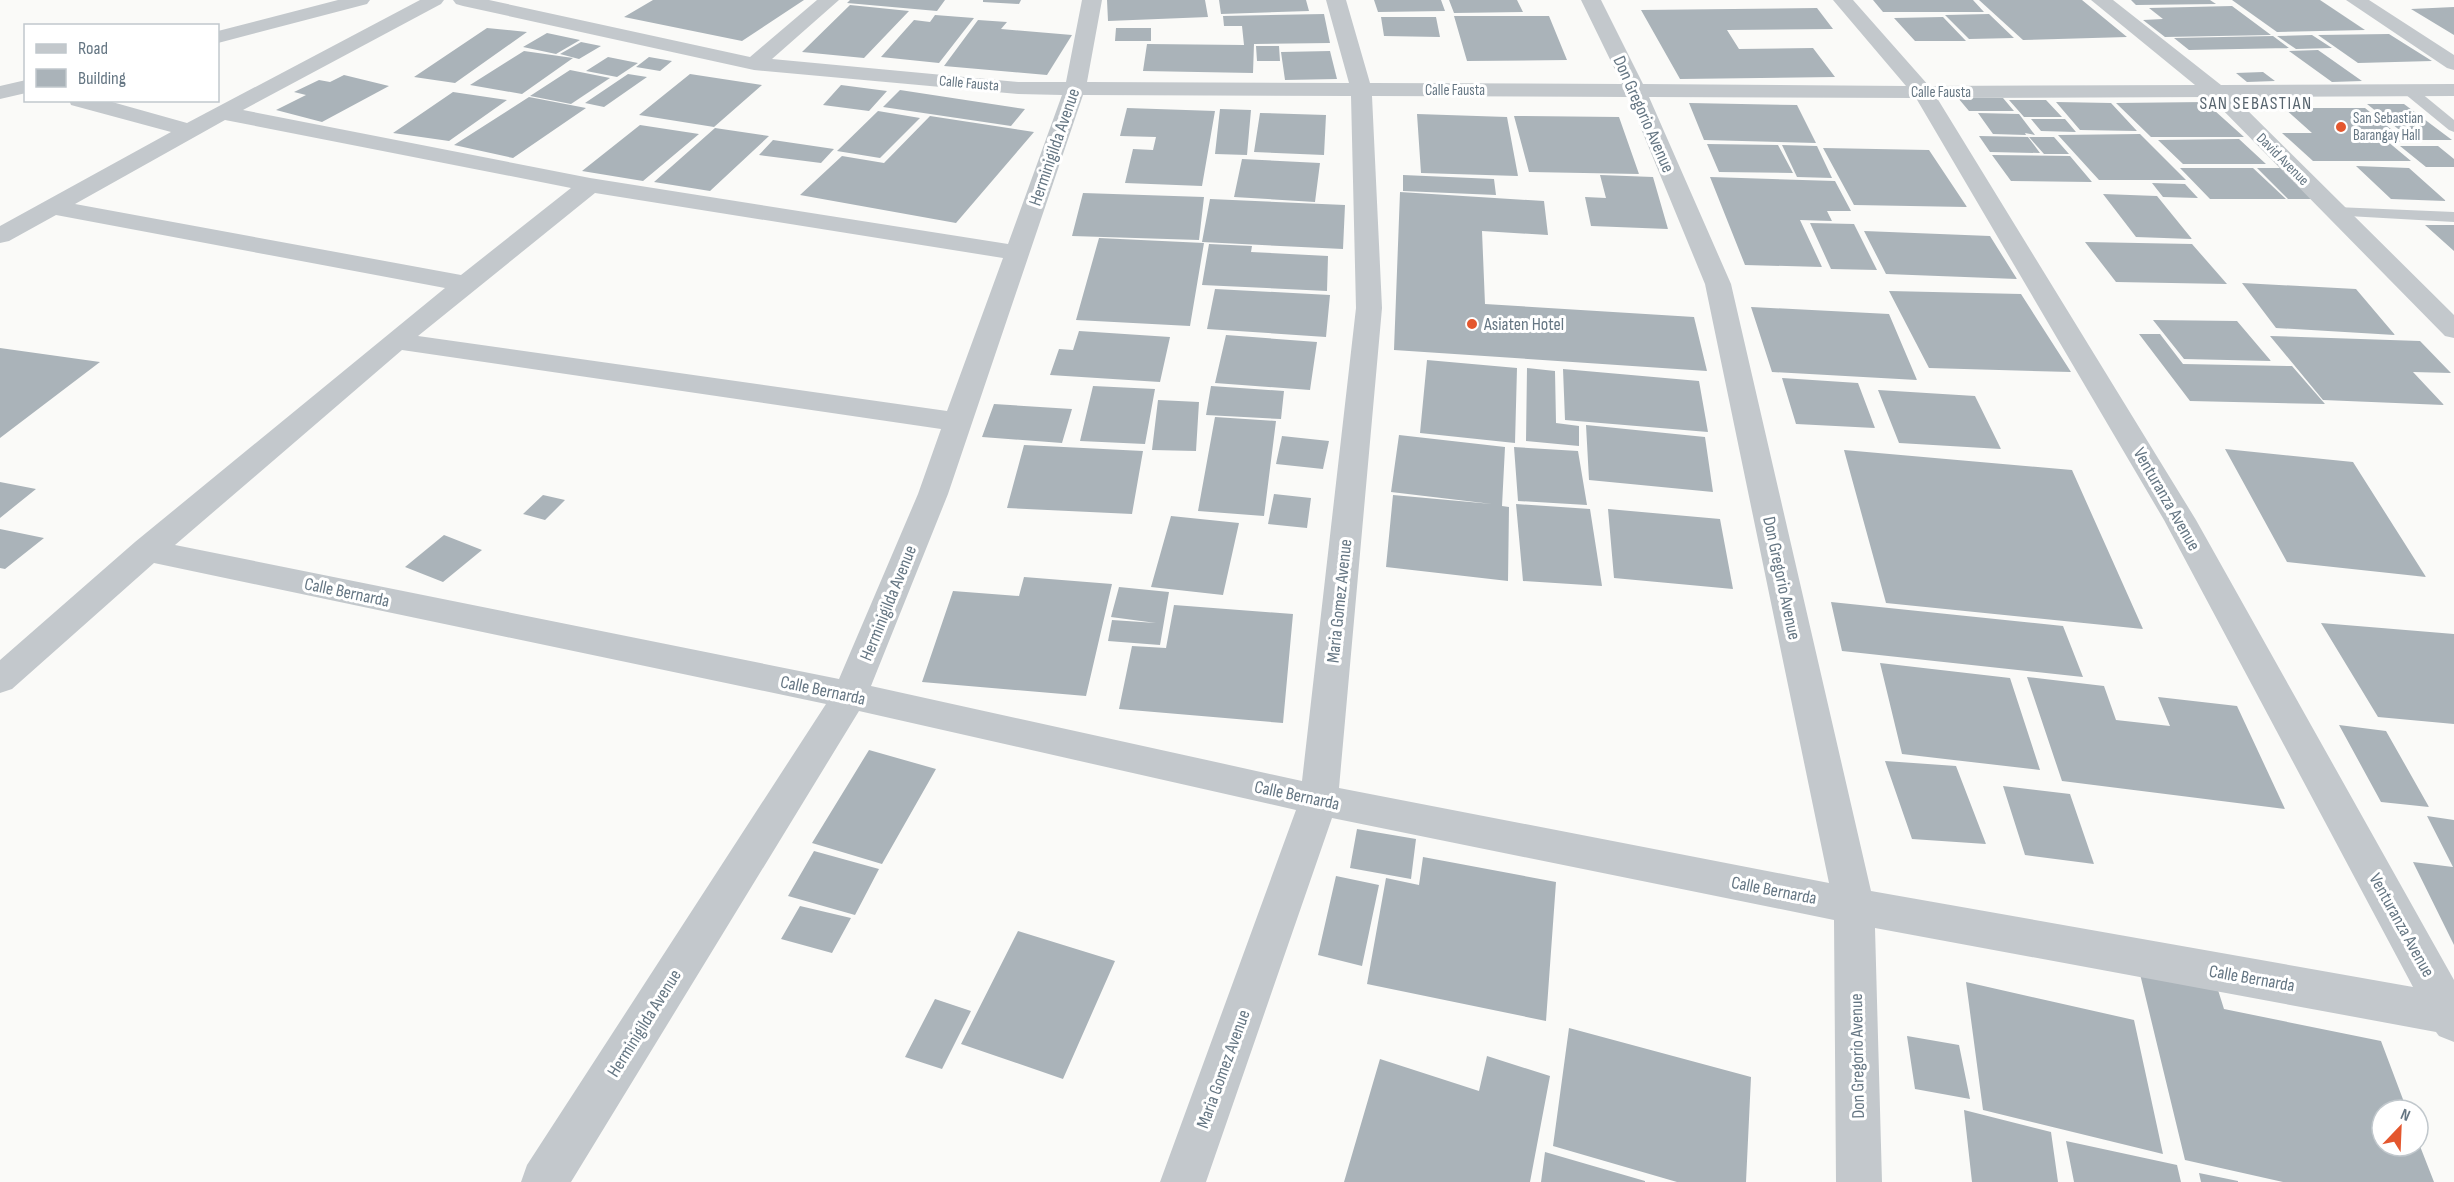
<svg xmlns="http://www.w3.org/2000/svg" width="2454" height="1182" font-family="'Sofia Sans Condensed',sans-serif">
	<rect width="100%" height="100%" fill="#fafaf8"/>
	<path fill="#aab3b9" d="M653,0H804L742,41L624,17Z
		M850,0H945L937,11L847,3Z
		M983,0H1021L1019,4L983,2Z
		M1107,0H1205L1208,17L1108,21Z
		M1219,0H1306L1309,11L1221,14Z
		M1374,0H1441L1445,11L1378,12Z
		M1449,0H1517L1523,12L1454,13Z
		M1873,0H1973L1984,12H1883Z
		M1979,0H2082L2127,37L2023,40Z
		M2131,0H2210L2216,4L2136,5Z
		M2232,0H2320L2365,30L2277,32Z
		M850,5L909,11L864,58L802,52Z
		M2232,6L2271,35L2165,37L2143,20L2163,19L2149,8Z
		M2454,7V35L2411,9Z
		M1817,8L1833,29L1727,30L1739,49L1813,48L1835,77L1680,79L1641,10Z
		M1324,14L1330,43L1254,44L1253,73L1143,71L1147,44L1244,45L1242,26H1224L1223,16Z
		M1989,14L2014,38L1969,39L1945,15Z
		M935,15L974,18L939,63L881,57L914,20L930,22Z
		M1454,16H1549L1567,60L1467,61Z
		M1381,17H1436L1440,37L1384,36Z
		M1943,17L1966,41H1915L1894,18Z
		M978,20L1007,22L1001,29L1072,35L1047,75L944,66Z
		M487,28L527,32L455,83L414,77Z
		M1116,28H1151V41H1115Z
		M547,33L580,40L556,54L523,47Z
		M2389,34L2432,61L2358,63L2318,35Z
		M2312,35L2332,48L2296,49L2277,36Z
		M2273,36L2289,48L2189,50L2174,38Z
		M581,42L601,46L579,59L560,54Z
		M1256,46H1279L1280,61H1257Z
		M2318,50L2362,81L2332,82L2289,51Z
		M524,51L573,58L522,94L470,85Z
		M1330,51L1337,79L1285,80L1281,52Z
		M608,57L638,63L617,77L586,71Z
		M649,57L672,61L660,71L636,67Z
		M570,70L610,78L571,104L530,96Z
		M2263,72L2275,81L2247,82L2236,73Z
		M628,74L647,77L604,107L585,103Z
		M690,74L762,85L714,127L639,115Z
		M344,75L389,86L322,122L276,110L306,95L294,92L319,80L330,82Z
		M841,85L887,91L869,111L823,105Z
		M900,90L1025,109L1011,126L883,107Z
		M453,92L507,100L449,141L393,133Z
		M529,97L586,108L513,158L454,145Z
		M1958,98H2003L2014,111H1969Z
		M2009,100H2046L2062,117H2024Z
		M2056,102L2111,103L2137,131L2080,130Z
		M2205,102L2244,137H2151L2116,103Z
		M1689,103L1797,105L1816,143L1704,140Z
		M2367,104H2404L2452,140H2412Z
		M1127,108L1215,111L1202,186L1125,183L1133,149L1153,150L1156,137L1120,136Z
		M2284,108H2365L2407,142L2387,141L2411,161H2313L2282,133H2312Z
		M1220,109L1251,110L1247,155L1215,154Z
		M878,111L920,118L880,158L837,151Z
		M1260,113L1326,115L1324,155L1254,152Z
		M1978,113L2019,114L2035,135L2025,133L2026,135L1993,134Z
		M1417,114L1507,117L1518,176L1421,173Z
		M930,116L1034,132L956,223L800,195L842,156L884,163Z
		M1514,116L1619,117L1639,174L1529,172Z
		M2031,119H2065L2076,132L2041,131Z
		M640,125L699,134L643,181L582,171Z
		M715,128L769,136L710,191L654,182Z
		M2140,134L2186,180H2099L2058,135Z
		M1979,136L2028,137L2040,153L1990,152Z
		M2029,137H2054L2069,154H2044Z
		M2239,139L2266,164H2183L2158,140Z
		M773,140L834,149L821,163L759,155Z
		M1707,144L1778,145L1793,173L1719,172Z
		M1782,145L1817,146L1832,178L1797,177Z
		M2400,146H2438L2454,159V167H2426Z
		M1823,148L1929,150L1967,207L1854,205Z
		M1992,155L2070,156L2092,182L2011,181Z
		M1242,159L1320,163L1315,202L1234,197Z
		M2356,166L2409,168L2446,201L2391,199Z
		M2180,168H2253L2286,199H2210Z
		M2257,168H2281L2314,199H2288Z
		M1403,175L1494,179L1496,195L1403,191Z
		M1600,175L1653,177L1668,229L1591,226L1585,197L1606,198Z
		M1710,177L1835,181L1851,211H1827L1832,221L1800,220L1822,267L1745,265Z
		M2152,183L2185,184L2198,198L2163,197Z
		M1400,192L1544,201L1548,235L1482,231L1485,304L1694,317L1707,371L1394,350Z
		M1083,193L1204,197L1199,240L1072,236Z
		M2103,194L2157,196L2192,239L2136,237Z
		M1210,199L1345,205L1343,249L1202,242Z
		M1810,223L1854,224L1877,270L1831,269Z
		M2425,225H2454V251Z
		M1864,231L1990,236L2017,279L1886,274Z
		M1099,238L1204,243L1190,326L1076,320Z
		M2085,242L2192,244L2227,284L2116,282Z
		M1209,244L1252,246L1251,252L1328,256L1327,291L1202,285Z
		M2242,283L2356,289L2395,335L2276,328Z
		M1215,289L1330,295L1326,337L1207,329Z
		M1889,291L2021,294L2071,372L1929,368Z
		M1751,307L1889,314L1917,380L1772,372Z
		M2153,320L2237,321L2271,361L2184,359Z
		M1079,331L1170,337L1160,382L1050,375L1059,349L1073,350Z
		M2139,334H2160L2183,364L2292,366L2325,404L2190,401Z
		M1226,335L1317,342L1310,390L1215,383Z
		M2270,336L2420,341L2451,373L2413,372L2444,405L2323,400Z
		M0,348L100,362L0,438Z
		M1427,360L1517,368L1515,443L1420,433Z
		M1527,368L1555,371L1556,423L1579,426V446L1526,441Z
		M1563,369L1699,381L1708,432L1565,420Z
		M1782,378L1858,383L1875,428L1796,424Z
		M1093,386L1155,389L1145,444L1080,441Z
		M1211,386L1284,391L1281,419L1206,415Z
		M1878,390L1975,396L2001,449L1899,443Z
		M1158,400L1199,402L1196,451L1152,450Z
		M994,404L1072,409L1062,443L982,437Z
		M1215,417L1276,421L1264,516L1198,511Z
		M1586,425L1705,437L1713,492L1589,480Z
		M1399,435L1505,447L1502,506L1509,507L1508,581L1386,567L1393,495L1492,504L1391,492Z
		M1282,436L1329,441L1323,469L1276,464Z
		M1024,445L1143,451L1132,514L1007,508Z
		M1514,447L1578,451L1587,505L1518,501Z
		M2225,449L2353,462L2426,577L2287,562Z
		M1844,450L2072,470L2143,629L1886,603Z
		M0,482L36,489L0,518Z
		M1274,494L1311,498L1307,528L1268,524Z
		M543,495L565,500L545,520L523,514Z
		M1516,504L1590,509L1602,586L1523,581Z
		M1608,509L1720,519L1733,589L1614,578Z
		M1171,516L1239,523L1223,595L1151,587Z
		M0,529L44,538L5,569L0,568Z
		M444,535L482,550L443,582L405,567Z
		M1024,577L1112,584L1086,696L922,682L953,591L1019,596Z
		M1119,587L1169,592L1160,645L1108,641L1112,620L1156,623L1111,617Z
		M1831,602L2063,626L2083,677L1842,651Z
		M1174,605L1293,614L1283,723L1119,709L1132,646L1166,648Z
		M2321,623L2454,634V724L2378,717Z
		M1880,663L2010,678L2040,770L1902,754Z
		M2027,677L2104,686L2116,720L2170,726L2158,697L2237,706L2285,809L2062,781Z
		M2339,725L2386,731L2429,807L2381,802Z
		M869,750L936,769L882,864L812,843Z
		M1885,761L1956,766L1986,844L1912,839Z
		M2003,786L2070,794L2094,864L2025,855Z
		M2427,816L2454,820V945L2413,862L2453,867Z
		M1357,829L1416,839L1411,879L1350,868Z
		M814,851L879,869L855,915L788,896Z
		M1423,857L1556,882L1546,1021L1367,984L1386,878L1419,885Z
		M1336,876L1379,885L1362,966L1318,955Z
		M800,906L851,918L832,953L781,939Z
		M1018,931L1115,961L1063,1079L961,1044Z
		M2140,974L2218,990L2224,1009L2381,1041L2407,1110H2382V1146H2418V1141L2434,1182H2283L2185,1160Z
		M1966,982L2134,1020L2163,1154L1983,1110Z
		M935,999L971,1011L942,1069L905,1057Z
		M1569,1028L1751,1077L1746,1182H1677L1553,1146Z
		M1907,1036L1959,1045L1970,1099L1915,1089Z
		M1487,1056L1550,1076L1530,1182H1344L1380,1059L1479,1091Z
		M1964,1110L2051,1132L2058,1182H1972Z
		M2066,1141L2177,1165L2181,1182H2074Z
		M1545,1152L1645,1181V1182H1541Z
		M2199,1173L2238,1181V1182H2201Z"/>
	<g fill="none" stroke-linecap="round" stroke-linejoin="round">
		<path fill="#c3c8cc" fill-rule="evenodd" d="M2410,87L2415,88L2454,120V132L2449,130L2405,94L2403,91Z
			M2336,207L2454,212V222L2330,215L2328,212L2330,209Z"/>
		<path fill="#c3c8cc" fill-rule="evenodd" d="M338,0H370L367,4L218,43V31Z
			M420,0H444L441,4L243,110L590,178L1008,244L1062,95L1018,94L754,70L463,6L456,4L453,0H489L750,57L817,0H839L772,59L1018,82H1066L1082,0H1102L1087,82L1349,83L1326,0H1346L1370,83L1622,84L1581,0H1601L1643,84L1906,86L1833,0H1853L1929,86L2195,85L2091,0H2113L2221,85L2454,84V96L2234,97L2454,315V338L2445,336L2210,97L1937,98L2196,520L2454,980V1042L2439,1036L2436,1032L1875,928L1882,1182H1836L1834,920L1332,818L1206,1182H1160L1296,810L859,711L571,1182H521L527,1165L826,704L154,563L12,689L0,693V660L135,542L445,288L56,215L9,241L0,243V226L171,132L71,105L69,100H105L187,123ZM1083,95L1351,96L1356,308L1302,781L871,686L948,494ZM1372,96L1628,97L1705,284L1829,883L1339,788L1382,308ZM1649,97L1916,98L2164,520L2413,987L1871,891L1731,284ZM225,120L571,188L461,275L75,204ZM595,193L1003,258L947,411L418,336ZM402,350L941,429L918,494L839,679L175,545Z
			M2346,0H2369L2454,55V70L2447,68Z
			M26,80V93L0,99V86Z"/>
	</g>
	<g fill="#e4572e" stroke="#fff" stroke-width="2">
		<circle cx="2341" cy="127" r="6"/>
		<circle cx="1472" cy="324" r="6"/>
	</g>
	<g text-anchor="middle" stroke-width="6" stroke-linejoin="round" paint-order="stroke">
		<g font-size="15" fill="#657683" stroke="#fff">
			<text transform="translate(969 83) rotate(5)" y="5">Calle Fausta</text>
			<text x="1455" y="95">Calle Fausta</text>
			<text x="1941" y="97">Calle Fausta</text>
			<text transform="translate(2283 159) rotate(45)" y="5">David Avenue</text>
		</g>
		<g font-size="15" fill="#657683" stroke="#fff" text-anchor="start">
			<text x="2353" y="123">San Sebastian<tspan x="2353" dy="17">Barangay Hall</tspan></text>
		</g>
		<g font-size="18" letter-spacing="1.5" fill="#57646e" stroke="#fff">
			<text x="2256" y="109">SAN SEBASTIAN</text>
		</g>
		<g font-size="18" fill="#657683" stroke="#fff">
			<text transform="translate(1644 114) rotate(66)" y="6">Don Gregorio Avenue</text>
			<text transform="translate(1054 147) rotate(-71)" y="6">Herminigilda Avenue</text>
			<text transform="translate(2167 499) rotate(60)" y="6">Venturanza Avenue</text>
			<text transform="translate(1782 578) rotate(78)" y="6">Don Gregorio Avenue</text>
			<text transform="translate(347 592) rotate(12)" y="6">Calle Bernarda</text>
			<text transform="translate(1339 601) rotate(-84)" y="6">Maria Gomez Avenue</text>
			<text transform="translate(888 603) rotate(-68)" y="6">Herminigilda Avenue</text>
			<text transform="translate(823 690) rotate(12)" y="6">Calle Bernarda</text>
			<text transform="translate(1297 795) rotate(12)" y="6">Calle Bernarda</text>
			<text transform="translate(1774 890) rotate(11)" y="6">Calle Bernarda</text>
			<text transform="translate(2402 925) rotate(61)" y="6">Venturanza Avenue</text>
			<text transform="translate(2252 978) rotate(10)" y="6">Calle Bernarda</text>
			<text transform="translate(644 1023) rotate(-58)" y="6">Herminigilda Avenue</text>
			<text transform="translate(1857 1056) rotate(-91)" y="6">Don Gregorio Avenue</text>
			<text transform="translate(1223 1069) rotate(-70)" y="6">Maria Gomez Avenue</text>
		</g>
		<g font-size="18" fill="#657683" stroke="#fff" text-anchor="start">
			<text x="1484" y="330">Asiaten Hotel</text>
		</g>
	</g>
	<rect x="24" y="24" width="195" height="78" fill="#ffffff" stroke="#c1c8cd" stroke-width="1.5"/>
	<rect x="36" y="44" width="30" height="9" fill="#c3c8cc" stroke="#c1c8cd" stroke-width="1.5"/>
	<text x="78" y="54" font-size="18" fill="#657683">Road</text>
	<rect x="36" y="69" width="30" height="18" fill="#aab3b9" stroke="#c1c8cd" stroke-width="1.5"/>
	<text x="78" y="84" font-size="18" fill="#657683">Building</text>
	<g transform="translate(2400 1128) rotate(23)"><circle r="28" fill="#ffffff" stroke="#c1c8cd" stroke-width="1.5"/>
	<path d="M0-4.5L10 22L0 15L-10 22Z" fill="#e4572e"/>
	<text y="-9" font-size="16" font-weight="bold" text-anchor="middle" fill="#657683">N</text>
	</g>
</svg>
